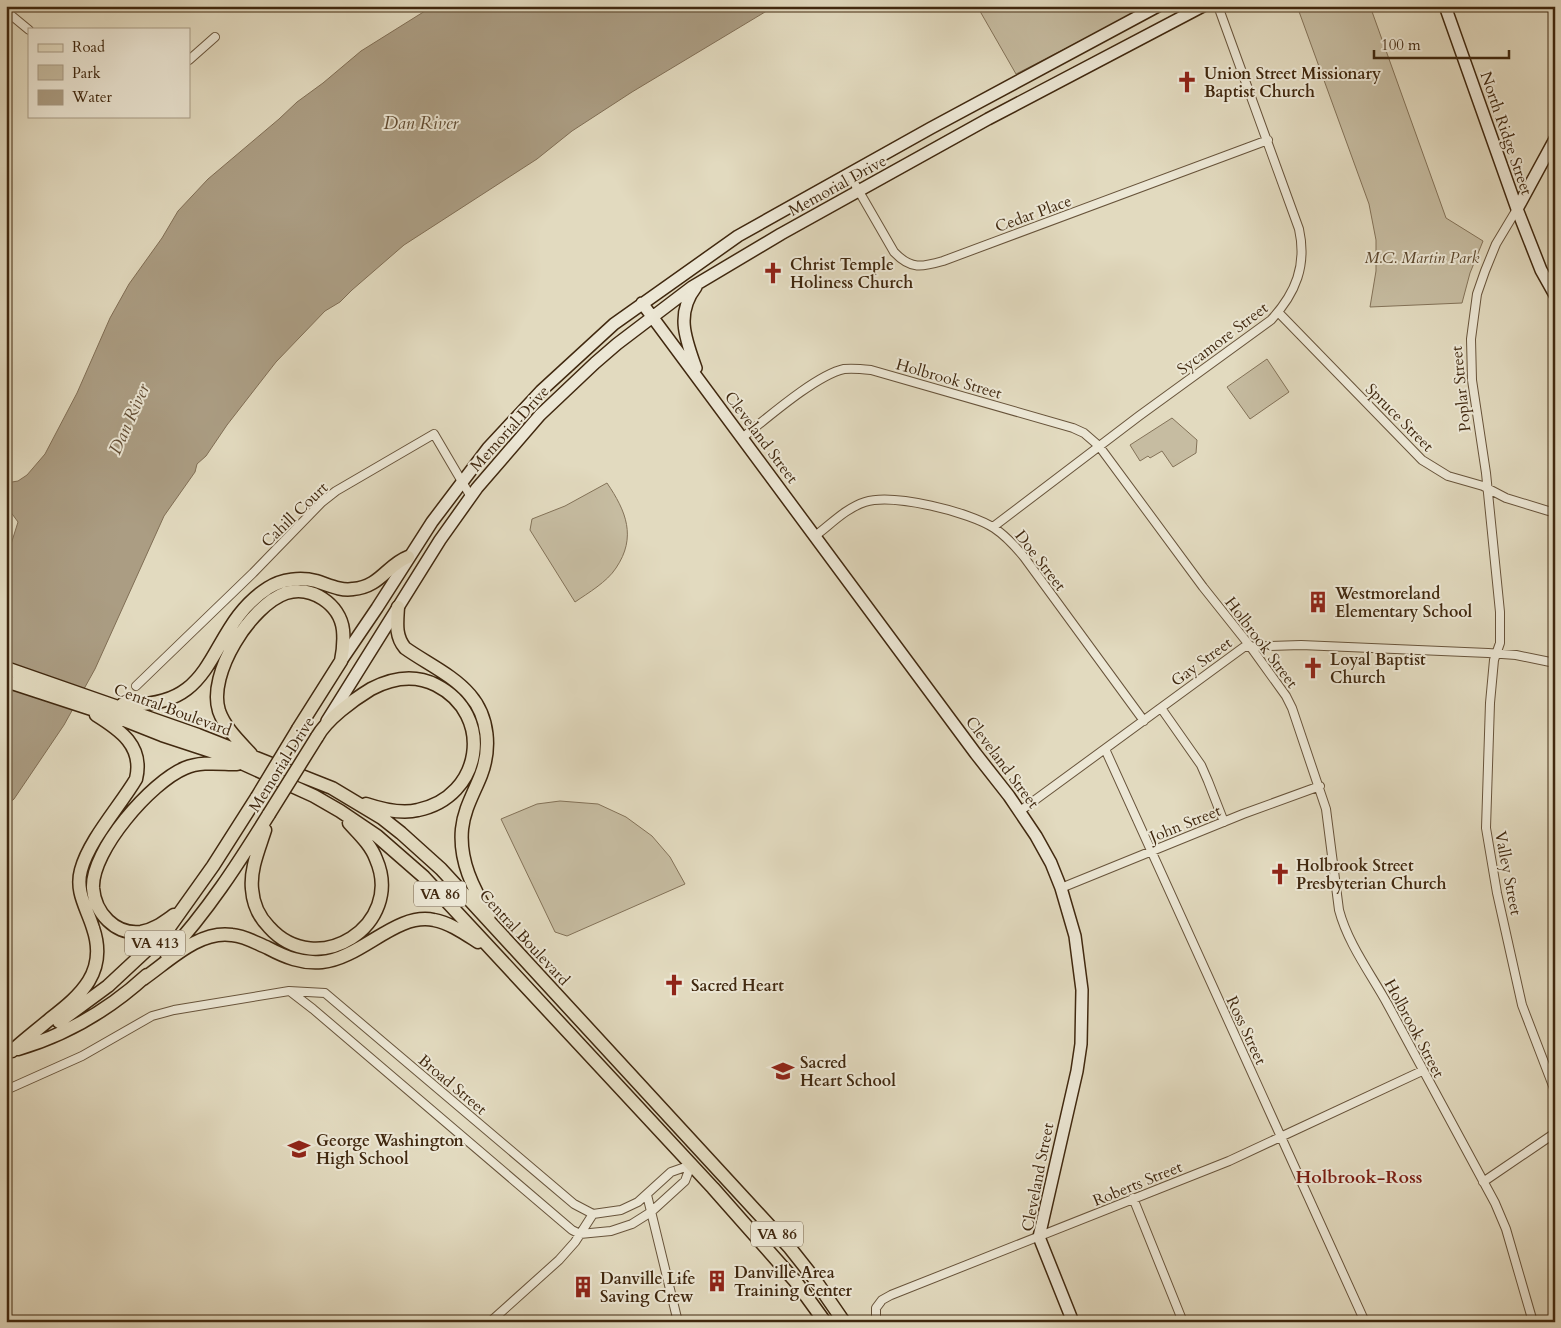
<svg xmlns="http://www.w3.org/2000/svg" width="1561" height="1328" font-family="Cardo,serif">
	<rect width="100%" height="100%" fill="#e2dabf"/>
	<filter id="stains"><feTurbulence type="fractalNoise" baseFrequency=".004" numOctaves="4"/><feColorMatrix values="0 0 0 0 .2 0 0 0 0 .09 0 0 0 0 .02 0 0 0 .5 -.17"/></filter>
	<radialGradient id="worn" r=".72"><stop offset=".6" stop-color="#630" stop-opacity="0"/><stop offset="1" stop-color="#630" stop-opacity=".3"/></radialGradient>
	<path fill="#c6bca1" stroke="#837258" d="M977,6H1148L1016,74Z
		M1297,6H1370L1446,218L1483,241L1470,273L1462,303L1370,307L1376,271V240L1369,204Z
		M1267,359L1289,392L1250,419L1227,387Z
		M1172,418L1197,440L1196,453L1173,467L1162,451L1150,458L1148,456L1140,461L1130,445Z
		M607,483C626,511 637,537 616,568C607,582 588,593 575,602L530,530L532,519L565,506Z
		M560,801L598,804L626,817L652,836L670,857L685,884L567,936L555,932L501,819L537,804Z"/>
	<path fill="#ab9d83" stroke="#806e55" d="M433,6H775L632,92L572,131L537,159L404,245L352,290L340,302L325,311L276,362L227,425L206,456L197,464L195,472L164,516L95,669L64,725L14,799L6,806V560L18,522L10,511L6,509V483L18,481L27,475L45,454L77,393L110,318L129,284L162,238L178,211L208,179L279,119L297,102L323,83L361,51Z"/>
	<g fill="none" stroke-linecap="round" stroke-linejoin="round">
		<g stroke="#68543b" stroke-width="10">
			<path id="street" d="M6,11L29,30
				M189,60L215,37
				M849,174L894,252C911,270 922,267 943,261L1268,140
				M1517,209L1496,244L1485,271L1477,294L1471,339L1472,380L1486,473L1500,612V643L1494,660L1490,703L1486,828L1497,893L1522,1005L1555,1091
				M1278,312L1422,460L1448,476L1483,486L1506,498L1555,513
				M742,438C766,419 816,375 844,369C853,368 862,369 871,370L1073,428L1084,433L1099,446L1203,587L1250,646L1286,696L1292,708L1326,809L1339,910C1348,944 1371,974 1388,1005C1424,1071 1459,1137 1495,1203L1506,1229L1533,1322
				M993,527L1139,416L1271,320C1296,293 1307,265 1299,229L1218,6
				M815,536C831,524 846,508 865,502C893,493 970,512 994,528C1006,536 1015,546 1024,557L1144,721
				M136,686L253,573L322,502L336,491L434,434L471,497
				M1161,708L1201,765L1208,781L1224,822
				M1105,749L1365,1322
				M1020,811L1244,647L1301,645L1488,653L1516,655L1555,663
				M1061,888L1243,814L1320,786
				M291,992L313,1009L572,1230L580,1234L611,1231L632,1224L651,1212L685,1181L691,1165L671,1172L638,1202L621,1210L593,1214
				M6,1090L82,1056L152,1016L174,1010L289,991L325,993L574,1204L593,1214
				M1483,1182L1555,1133
				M647,1195L678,1322
				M1133,1198L1183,1322
				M490,1322L559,1260L575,1242L593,1214
				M880,1322L876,1317V1308L882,1300L891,1295L1229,1161L1422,1071"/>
		</g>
		<g stroke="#40280f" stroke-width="14">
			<path id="secondary" d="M1445,6L1517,209L1541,270L1555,295
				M1517,209L1555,139
				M642,303L976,754L1009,796L1036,836L1051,863L1061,888L1075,936L1082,990L1081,1044L1077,1071L1039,1237L1073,1322
				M696,368C686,340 675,314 696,287
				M341,661L377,608L432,522L488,448L541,391L614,324L738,236L931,128L1158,6
				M327,721L440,540L477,488L540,415L595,363L617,344L692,287L781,234L988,119L1203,6"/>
		</g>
		<g stroke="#40280f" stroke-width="15">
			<path id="primary" d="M398,607C397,623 395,636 405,648C426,663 453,675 470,695C489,717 491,749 481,775C474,793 464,809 462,829C459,861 473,888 489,915
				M6,668L198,735L332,788L382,818L401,833L441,869L790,1248L813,1277L844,1322
				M6,681L119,718L162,735L226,756L314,796L340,811L377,836L424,877L713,1188L796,1282L825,1322
				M123,704C222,711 204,629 268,588C282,579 301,577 316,581C329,585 340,591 353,589C380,587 387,565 408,557
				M317,737C327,719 353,700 371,689C392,678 414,674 436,685C495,715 482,797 418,810C403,814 381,809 366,804
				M251,754C239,741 225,728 219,711C207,674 251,605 286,593C311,585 340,604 343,630C344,640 343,651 341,661L298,729
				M265,830C259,849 250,869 252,889C253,903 259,917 269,927C317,981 405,925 376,859C371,845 359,834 349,823
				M174,915C164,922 154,930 141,932C115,935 95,913 93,888C91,851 151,782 185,768C201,761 220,764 237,764
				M167,955C207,912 238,864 269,814
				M143,979C169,961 199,930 232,935C245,936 256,943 268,948C285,957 302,964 322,962C362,958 396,912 434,920C450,923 464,933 478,942
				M59,1022L108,986L166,932L213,866L257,797
				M18,1049C66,1035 111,1008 147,975
				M12,1051C24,1040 37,1030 50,1019C81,995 108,972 93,928C87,908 75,892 81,870C89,840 120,806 136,779C144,746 120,730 96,715"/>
		</g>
		<use href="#street" stroke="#ece7d5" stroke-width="8"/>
		<use href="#secondary" stroke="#ece7d5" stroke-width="11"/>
		<use href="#primary" stroke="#e2dabf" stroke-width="12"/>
		<g stroke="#40280f" stroke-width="15" stroke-linecap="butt">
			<path id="primary-bridge" d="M257,797L298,729
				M269,814L317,737"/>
		</g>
		<use href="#primary-bridge" stroke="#e2dabf" stroke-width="12"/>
	</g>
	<defs>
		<g id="church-bare" transform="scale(1.725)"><path d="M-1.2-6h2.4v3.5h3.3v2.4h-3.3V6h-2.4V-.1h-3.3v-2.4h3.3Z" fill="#8f2418" stroke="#ece7d5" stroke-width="2.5" paint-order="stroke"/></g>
		<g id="building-bare" transform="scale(1.725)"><path d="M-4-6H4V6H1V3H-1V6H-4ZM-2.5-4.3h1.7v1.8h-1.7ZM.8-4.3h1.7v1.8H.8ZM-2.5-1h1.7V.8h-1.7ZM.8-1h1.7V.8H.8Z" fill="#8f2418" stroke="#ece7d5" stroke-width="2.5" paint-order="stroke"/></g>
		<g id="school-bare" transform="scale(1.725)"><path d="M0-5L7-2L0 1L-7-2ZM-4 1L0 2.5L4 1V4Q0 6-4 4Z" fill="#8f2418" stroke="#ece7d5" stroke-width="2.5" paint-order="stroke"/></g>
	</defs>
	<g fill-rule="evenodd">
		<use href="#church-bare" x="1187" y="82"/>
		<use href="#church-bare" x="773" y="273"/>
		<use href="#building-bare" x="1318" y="602"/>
		<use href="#church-bare" x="1313" y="668"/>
		<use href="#church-bare" x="1280" y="874"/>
		<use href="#church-bare" x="674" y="985"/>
		<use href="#school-bare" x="783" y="1071"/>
		<use href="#school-bare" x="299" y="1149"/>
		<use href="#building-bare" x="717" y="1281"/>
		<use href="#building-bare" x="583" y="1287"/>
	</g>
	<g text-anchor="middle" stroke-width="4" stroke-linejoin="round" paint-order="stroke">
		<g fill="#ece7d5" stroke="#74614a" stroke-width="1">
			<rect x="414" y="881.5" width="52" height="25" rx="4"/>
			<rect x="125" y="930.5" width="60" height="25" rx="4"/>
			<rect x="751" y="1221.5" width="52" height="25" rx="4"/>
		</g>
		<g font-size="15" font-weight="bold" fill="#40280f">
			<text x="440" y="899">VA 86</text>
			<text x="155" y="948">VA 413</text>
			<text x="777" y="1239">VA 86</text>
		</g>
		<g font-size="16" font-weight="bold" fill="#40280f" stroke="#ece7d5" text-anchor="start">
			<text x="1204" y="79">Union Street Missionary<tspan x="1204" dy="18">Baptist Church</tspan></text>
			<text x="790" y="270">Christ Temple<tspan x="790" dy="18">Holiness Church</tspan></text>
			<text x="1335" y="599">Westmoreland<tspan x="1335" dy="18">Elementary School</tspan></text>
			<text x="1330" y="665">Loyal Baptist<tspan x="1330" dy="18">Church</tspan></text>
			<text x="1296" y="871">Holbrook Street<tspan x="1296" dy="18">Presbyterian Church</tspan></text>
			<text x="691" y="991">Sacred Heart</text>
			<text x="800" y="1068">Sacred<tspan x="800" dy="18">Heart School</tspan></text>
			<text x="316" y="1146">George Washington<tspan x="316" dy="18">High School</tspan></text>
			<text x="734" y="1278">Danville Area<tspan x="734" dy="18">Training Center</tspan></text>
			<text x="600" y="1284">Danville Life<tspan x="600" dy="18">Saving Crew</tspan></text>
		</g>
		<g font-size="16" fill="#40280f" stroke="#ece7d5">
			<text transform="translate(1507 133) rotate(71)" y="6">North Ridge Street</text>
			<text transform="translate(837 185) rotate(-29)" y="6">Memorial Drive</text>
			<text transform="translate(1033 213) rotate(-20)" y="6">Cedar Place</text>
			<text transform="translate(1222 338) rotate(-37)" y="6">Sycamore Street</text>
			<text transform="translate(949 378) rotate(16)" y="6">Holbrook Street</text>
			<text transform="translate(1460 389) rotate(-96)" y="6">Poplar Street</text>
			<text transform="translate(1400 417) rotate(45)" y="6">Spruce Street</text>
			<text transform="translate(509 428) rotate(-48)" y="6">Memorial Drive</text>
			<text transform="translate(762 437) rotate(53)" y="6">Cleveland Street</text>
			<text transform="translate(294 514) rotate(-44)" y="6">Cahill Court</text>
			<text transform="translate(1041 560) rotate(52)" y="6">Doe Street</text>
			<text transform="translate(1262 642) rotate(53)" y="6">Holbrook Street</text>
			<text transform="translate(1201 661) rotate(-36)" y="6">Gay Street</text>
			<text transform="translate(173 709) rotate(20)" y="6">Central Boulevard</text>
			<text transform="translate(1003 762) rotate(53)" y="6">Cleveland Street</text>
			<text transform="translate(281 764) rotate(-58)" y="6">Memorial Drive</text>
			<text transform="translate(1185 823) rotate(-22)" y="6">John Street</text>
			<text transform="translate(1509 873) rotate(79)" y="6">Valley Street</text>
			<text transform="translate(525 937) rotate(47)" y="6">Central Boulevard</text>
			<text transform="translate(1415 1028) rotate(62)" y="6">Holbrook Street</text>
			<text transform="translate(1247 1030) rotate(65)" y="6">Ross Street</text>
			<text transform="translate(453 1084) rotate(40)" y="6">Broad Street</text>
			<text transform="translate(1037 1177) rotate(-79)" y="6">Cleveland Street</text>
			<text transform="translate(1137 1183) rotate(-22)" y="6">Roberts Street</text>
		</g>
		<g font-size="16" font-style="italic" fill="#5b462c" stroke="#ece7d5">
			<text x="1422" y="263">M.C. Martin Park</text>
		</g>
		<g font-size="18" font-style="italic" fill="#604b32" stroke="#ece7d5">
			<text x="421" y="129">Dan River</text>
			<text transform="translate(129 419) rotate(-66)" y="6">Dan River</text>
		</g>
		<g font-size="18" font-weight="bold" fill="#7a1f14" stroke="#ece7d5">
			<text x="1359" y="1183">Holbrook-Ross</text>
		</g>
	</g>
	<rect width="1561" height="1328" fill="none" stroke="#e2dabf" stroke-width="25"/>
	<rect x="8" y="8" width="1546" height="1313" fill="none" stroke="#40280f" stroke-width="2.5"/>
	<rect x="12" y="12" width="1536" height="1303" fill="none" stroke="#40280f"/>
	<rect x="28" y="28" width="162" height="90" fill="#ece7d5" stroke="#a79b86"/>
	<rect x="38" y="44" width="25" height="8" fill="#e2dabf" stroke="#a79b86"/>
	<text x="72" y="52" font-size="15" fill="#40280f">Road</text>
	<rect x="38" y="65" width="25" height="15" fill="#c6bca1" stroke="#a79b86"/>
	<text x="72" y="78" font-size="15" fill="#40280f">Park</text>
	<rect x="38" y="90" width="25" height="15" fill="#ab9d83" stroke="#a79b86"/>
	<text x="72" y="102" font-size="15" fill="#40280f">Water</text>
	<path d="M1374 50v8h135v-8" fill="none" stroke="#40280f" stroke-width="2.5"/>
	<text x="1381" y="50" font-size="15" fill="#40280f" stroke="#ece7d5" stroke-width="4" paint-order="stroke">100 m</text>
	<rect width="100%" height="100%" filter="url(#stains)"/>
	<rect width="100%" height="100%" fill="url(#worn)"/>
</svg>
